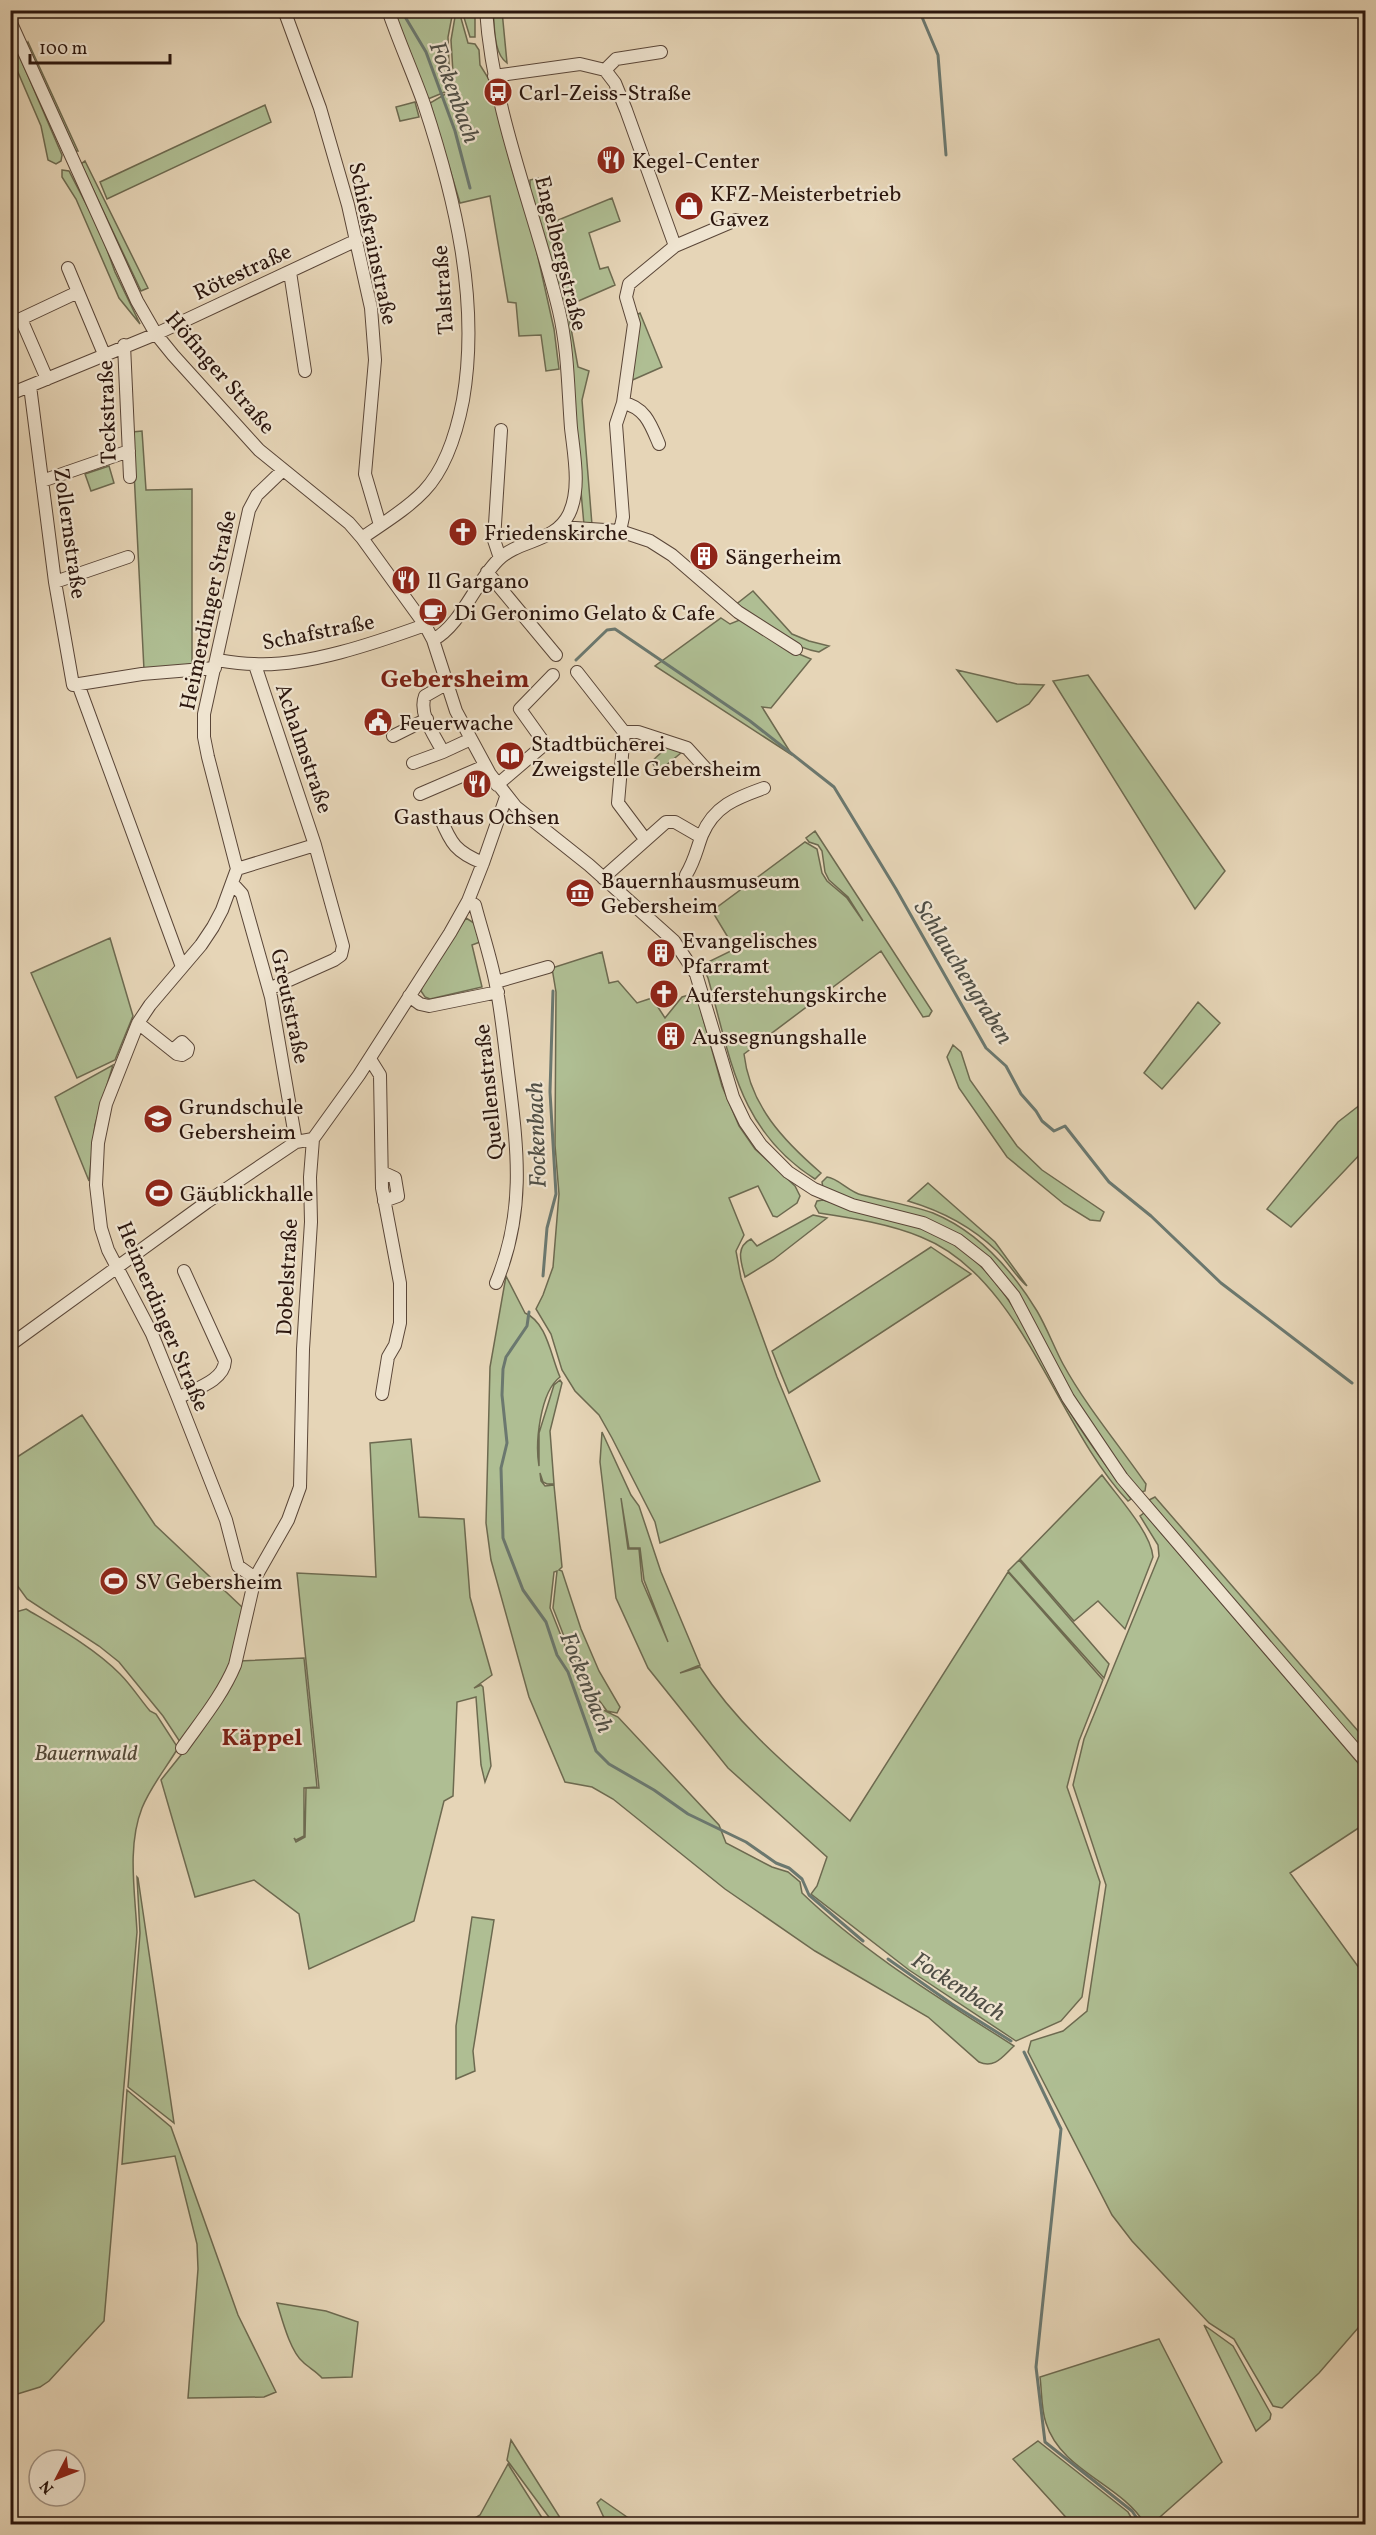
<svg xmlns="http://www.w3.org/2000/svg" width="1376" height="2535" font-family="Vollkorn,serif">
	<rect width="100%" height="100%" fill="#e6d5b7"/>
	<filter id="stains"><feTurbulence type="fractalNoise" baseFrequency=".00333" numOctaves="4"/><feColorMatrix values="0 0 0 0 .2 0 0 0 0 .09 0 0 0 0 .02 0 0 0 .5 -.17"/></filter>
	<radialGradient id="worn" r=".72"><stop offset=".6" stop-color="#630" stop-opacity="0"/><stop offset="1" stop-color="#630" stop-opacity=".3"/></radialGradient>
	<path fill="#afbe93" stroke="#6d6a50" stroke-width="1.5" fill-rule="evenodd" d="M394,11H453L448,37L450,90L428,99Z
		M456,11H459L468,43L475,44L479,50L480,65L490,81L512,169L533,235L554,329L559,369L546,371L541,335L519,336L516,303L508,302L490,196L460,203L430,103L454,89L451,40Z
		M462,11H475V37H470Z
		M493,11H502L507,63C493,53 495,27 493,11Z
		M10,34L62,155L61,161L56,164L48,160L41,126L11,56Z
		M28,42L78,151H74L26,46Z
		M415,102L419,117L400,121L396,107Z
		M265,105L271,122L107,199L100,182Z
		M85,161L148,288L141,291L81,164Z
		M62,170L69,171L101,233L115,272L140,324L119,298L76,199L62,177Z
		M538,178L551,223L612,198L620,221L589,233L600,269L608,267L615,285L567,306L578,367L589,371L582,400L592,525H584L574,414L530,187V180Z
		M640,313L662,367L628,382L636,315Z
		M142,431L146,490L192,489V664L144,670L132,432Z
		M109,466L114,483L91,491L85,474Z
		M753,591L792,634L809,641L829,646L819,652C787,646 760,624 734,606Z
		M721,618L730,624L742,619L792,651L811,659L771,708L762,707L792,755L655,666Z
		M957,670L1017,684L1044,685L1029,704L997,722Z
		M1088,675L1225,871L1195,909L1053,681Z
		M657,742L687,748L659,771L651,762L664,750Z
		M815,831L932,1011L929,1016L923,1017L881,951L744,1054C750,1106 784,1141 821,1173L815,1179C738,1130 731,1059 708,978L702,965L735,949L712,911L805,842L817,849L822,873L827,881L847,898L863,921L848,897L829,880L825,872L822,851L818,845L809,842L806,838Z
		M466,918L474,923L480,942L472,945L482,987L430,999L425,997L421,991L423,984Z
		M110,938L133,1016L115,1060L77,1078L31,973Z
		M602,952L609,983L618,981L637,1003L652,998L665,1018L682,997L696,993L722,1086L739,1126L755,1149L795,1186L800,1196L797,1203L777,1217L773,1216L758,1186L729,1198L744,1235L736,1251L741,1278L777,1377L820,1481L660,1543L655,1522L612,1438L599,1415L575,1391L562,1370L551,1334L536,1309L543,1295L553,1267L559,1194L555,1145L556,992L552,968Z
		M1198,1002L1220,1023L1162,1089L1144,1073Z
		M953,1045L961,1052L970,1080L1017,1146L1042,1170L1104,1212L1100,1221L1090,1220L1064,1204L1007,1157L959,1088L947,1057Z
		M113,1065L95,1125L89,1181L55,1097Z
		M1365,1101V1149L1291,1227L1267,1209L1338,1122Z
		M827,1177C838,1178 849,1192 862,1195C886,1201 910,1205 933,1213C979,1232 1012,1270 1037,1311C1047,1328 1054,1347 1063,1364C1086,1406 1119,1445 1146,1484L1145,1491L1141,1492L1122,1471L981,1253L823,1188L822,1182Z
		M928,1183L995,1242L1027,1286C1017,1278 1007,1261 997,1251C971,1226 942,1211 908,1201Z
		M823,1200C866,1213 914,1219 952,1243C1011,1280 1033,1348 1066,1406C1085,1438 1108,1469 1131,1499L1128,1501C1056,1425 1022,1277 921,1237C890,1224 852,1218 819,1213L815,1206L817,1201Z
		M813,1215L827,1218L773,1260L745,1277C741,1262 735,1247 751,1239L757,1246Z
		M931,1247L971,1274L789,1393L772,1351Z
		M506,1276L525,1313C547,1322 551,1357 560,1377C540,1392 535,1443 539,1466V1433L554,1385L560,1380L562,1383L550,1431L554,1484H547L543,1482L540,1473L541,1481L545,1486L554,1485L562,1567L559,1570L562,1571L581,1629L599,1671L620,1707L617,1713L607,1711L590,1688L572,1657L553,1608L557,1571L554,1572L550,1608L569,1656L603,1710L618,1717L719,1825L726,1843L772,1867L788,1872L800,1882L802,1893C864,1953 941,1999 1014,2046C1003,2056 995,2069 979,2062L928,2017L815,1951L725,1889L613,1799L592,1787L565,1782L529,1697L491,1560L486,1523L490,1367Z
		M82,1415L155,1525L243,1608L230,1671L180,1742L163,1716L119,1662L99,1646L27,1599L11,1577V1461Z
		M602,1432L631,1495L639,1506L661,1572L700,1665L680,1673L700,1667C739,1728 797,1774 850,1821L1008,1572L1103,1680L1079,1741L1067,1787L1100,1882L1082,1997L1061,2021L1016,2041L909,1970L811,1894L817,1886L827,1857L728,1768L648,1668L616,1598L600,1462ZM621,1498L629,1548H640L644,1580L668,1642L642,1581L639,1549H628Z
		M411,1439L419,1517L464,1519L470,1597L492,1675L474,1688L481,1685L483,1687L491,1766L485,1782L481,1765L476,1697L457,1702L453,1796L444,1801L414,1921L309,1969L299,1914L254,1880L195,1897L161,1780L185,1750L239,1661L304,1658L317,1787L304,1788V1836L296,1840L294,1838L296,1842L305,1837L306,1788H319L297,1573L376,1577L370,1443Z
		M1102,1475C1117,1496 1151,1532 1153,1557L1125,1629L1098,1601L1074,1621L1020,1559Z
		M1155,1497L1365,1739V1756L1149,1500Z
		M1144,1513L1365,1771V1825L1360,1827L1290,1873L1365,1976V2320L1319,2373L1282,2408L1273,2406L1234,2339L1209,2323L1132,2241L1112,2215L1028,2052L1031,2041L1063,2031L1087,2011L1106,1885L1073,1785L1084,1739L1159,1556L1158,1545L1140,1516Z
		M1019,1560L1109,1664L1104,1678L1008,1571Z
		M10,1608L16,1612L26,1609C58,1628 93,1647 120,1674C131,1685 140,1699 150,1711L156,1714L178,1748C166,1768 151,1786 142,1808C127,1846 135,1892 137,1932L104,2321L49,2381L40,2387L11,2396Z
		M137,1877L138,1878L174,2123L128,2087L140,1933Z
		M472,1917L494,1920L473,2051L475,2071L456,2079V2026Z
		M127,2090L171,2127L238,2315L276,2392L264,2397L188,2398L198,2269L197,2244L175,2156L122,2164Z
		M277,2303L326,2311L358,2322L352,2377L322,2378C316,2371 309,2368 303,2362C290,2351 282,2319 277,2303Z
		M1204,2325L1233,2346L1271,2414L1270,2419L1256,2431Z
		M1159,2339L1222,2462L1152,2524H1145C1121,2484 1061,2471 1046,2423C1041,2409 1042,2392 1040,2377Z
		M511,2440L564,2524H554L507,2460Z
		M1038,2441L1128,2512L1135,2524H1072L1013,2459Z
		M508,2464L546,2524H465L480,2515Z
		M601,2499L637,2524H607L597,2503Z"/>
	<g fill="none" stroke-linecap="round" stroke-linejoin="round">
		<path stroke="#6b786f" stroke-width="3" d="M401,10L426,52L455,131L470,188
			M919,10L938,55L946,155
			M576,660L607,630L615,629L750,721L834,787L896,889L986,1048L1006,1066L1021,1094L1036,1111L1042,1121L1054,1131L1065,1126L1109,1182L1151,1216L1221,1283L1352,1383
			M543,1276L547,1228L556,1194L550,1092L553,991
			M529,1312L527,1326L506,1357L503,1369L502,1395L507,1443L501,1468L503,1538L523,1590L546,1622L557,1655L568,1672L596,1751L609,1764L654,1790L688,1814L746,1842L776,1863L789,1868L802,1879L809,1895L863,1941
			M888,1959L952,2004L1011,2041
			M1024,2052L1061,2129L1036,2367L1045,2442L1132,2511L1141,2524"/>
		<g stroke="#5a4638" stroke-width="14">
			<path id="minor" d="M284,10L320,108L348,205L371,308L375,360L365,474L380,525
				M10,21L137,301L156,334L173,355L259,450L349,523L362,538L425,625L433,640L456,711L490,774L516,807L589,865L674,941L696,974L733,1097L745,1122L761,1145L788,1172L814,1189L852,1205L923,1223L958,1240L986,1262L1014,1296L1068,1398L1122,1478L1366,1762
				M605,70L616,59L661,52
				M494,76L580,64L605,70L615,83L626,110L675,246
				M68,268L104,354
				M290,272L305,371
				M21,319L47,379
				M10,324L78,292
				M124,345L130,477
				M30,386L55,582L73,685L142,674L215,668
				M10,394L156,334L357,240
				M623,403C645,407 651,425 659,444
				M42,481L129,451
				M560,527L620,531L650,541L672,555L738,612L796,649
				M620,531L623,517L616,424L623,403L634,324L626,297L629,284L675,246L736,220
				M362,538C382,524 407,509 424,491C446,468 457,431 463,400C480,301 455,198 424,104C413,73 399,42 388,10
				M500,558L494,540L501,430
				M487,572L556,655
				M55,582L128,557
				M433,640C461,625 475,583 498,560C519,539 555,543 569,514C581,489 574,455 571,428C568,389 568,349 559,311C535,211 493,114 486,10
				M217,660C229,662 241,664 254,664C306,667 375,643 425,625
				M255,665L315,845L343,946L341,955L334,960L269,989
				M577,672L624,732H638L687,748L707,770
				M78,684L182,967
				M446,684L425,696C418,714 435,736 443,752L471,739
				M624,732L618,803L645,839
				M393,736L427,719
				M413,763L443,752
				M497,785L545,744L520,709L553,675
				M420,794L485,766
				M440,817C451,844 456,852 483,863
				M237,869L315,845
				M686,875C695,860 696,851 702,835C714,806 736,798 764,788
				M603,878L666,822H675L701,837
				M232,883L242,894L271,997L296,1142
				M468,901L475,905C482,932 491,958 496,985C502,1016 505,1049 509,1080C518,1153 525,1213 496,1283
				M496,982L548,967
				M409,996L420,1004L429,1006L498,992
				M138,1023L177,1054L182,1055L187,1052L188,1048L182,1042L173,1050
				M370,1059L380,1075L382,1188L400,1283V1323L395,1345L388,1357L382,1394
				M382,1172L395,1178L398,1196L384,1201
				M10,1345L207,1202L296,1142L313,1139
				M178,1398C194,1389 224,1381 225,1361L184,1271
				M255,1578L238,1566L226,1520L178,1398L152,1334L108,1250L101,1228L96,1185L98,1143L106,1104L138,1023L150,1005L201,945L213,927L222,910L237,869L208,757L204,737V714L249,510L257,495L282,471
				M182,1748C201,1721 222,1696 235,1665L255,1578L288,1520L300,1487L303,1349L311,1222L310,1177L313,1139L359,1075L450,933L468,901L483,863L506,797"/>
		</g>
		<use href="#minor" stroke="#efe4d0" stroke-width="12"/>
	</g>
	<defs>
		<g id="bus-disc" transform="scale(1.5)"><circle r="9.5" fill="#8f2418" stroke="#efe4d0"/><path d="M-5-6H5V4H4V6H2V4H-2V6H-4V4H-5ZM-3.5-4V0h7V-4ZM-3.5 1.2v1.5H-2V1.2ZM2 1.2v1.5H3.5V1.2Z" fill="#fff"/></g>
		<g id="restaurant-disc" transform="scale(1.5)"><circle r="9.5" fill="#8f2418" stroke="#efe4d0"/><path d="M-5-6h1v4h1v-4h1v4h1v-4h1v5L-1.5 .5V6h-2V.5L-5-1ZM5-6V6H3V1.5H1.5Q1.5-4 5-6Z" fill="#fff"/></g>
		<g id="shop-disc" transform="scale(1.5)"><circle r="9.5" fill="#8f2418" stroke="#efe4d0"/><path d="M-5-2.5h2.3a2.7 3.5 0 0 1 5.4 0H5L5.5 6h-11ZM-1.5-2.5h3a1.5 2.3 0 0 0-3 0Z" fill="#fff"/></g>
		<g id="church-disc" transform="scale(1.5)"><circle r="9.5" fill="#8f2418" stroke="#efe4d0"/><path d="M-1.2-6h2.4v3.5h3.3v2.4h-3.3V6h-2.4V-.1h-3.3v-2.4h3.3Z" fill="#fff"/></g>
		<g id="building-disc" transform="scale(1.5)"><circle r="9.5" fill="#8f2418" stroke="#efe4d0"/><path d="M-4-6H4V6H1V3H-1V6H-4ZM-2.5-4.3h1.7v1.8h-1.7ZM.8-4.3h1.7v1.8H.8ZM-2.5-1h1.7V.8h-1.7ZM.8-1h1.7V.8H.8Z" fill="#fff"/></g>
		<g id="cafe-disc" transform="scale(1.5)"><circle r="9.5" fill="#8f2418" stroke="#efe4d0"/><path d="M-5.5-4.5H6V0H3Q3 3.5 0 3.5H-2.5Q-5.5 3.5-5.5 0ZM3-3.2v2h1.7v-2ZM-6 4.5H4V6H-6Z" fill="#fff"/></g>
		<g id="civic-disc" transform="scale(1.5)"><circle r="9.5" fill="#8f2418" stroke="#efe4d0"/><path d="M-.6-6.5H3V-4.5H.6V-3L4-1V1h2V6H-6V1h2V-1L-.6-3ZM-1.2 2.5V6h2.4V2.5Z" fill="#fff"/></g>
		<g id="library-disc" transform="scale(1.5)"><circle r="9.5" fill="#8f2418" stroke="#efe4d0"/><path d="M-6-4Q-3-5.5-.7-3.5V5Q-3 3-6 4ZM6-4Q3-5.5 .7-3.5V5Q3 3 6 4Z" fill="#fff"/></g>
		<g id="museum-disc" transform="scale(1.5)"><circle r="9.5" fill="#8f2418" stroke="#efe4d0"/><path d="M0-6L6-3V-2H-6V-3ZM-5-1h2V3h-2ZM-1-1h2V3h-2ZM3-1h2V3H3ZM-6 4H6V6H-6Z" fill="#fff"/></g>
		<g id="school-disc" transform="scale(1.5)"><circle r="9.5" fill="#8f2418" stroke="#efe4d0"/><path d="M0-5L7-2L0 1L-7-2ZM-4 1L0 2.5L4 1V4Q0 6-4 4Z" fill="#fff"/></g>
		<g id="stadium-disc" transform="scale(1.5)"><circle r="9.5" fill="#8f2418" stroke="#efe4d0"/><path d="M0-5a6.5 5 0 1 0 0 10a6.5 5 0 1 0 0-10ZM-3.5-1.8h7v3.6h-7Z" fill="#fff"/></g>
	</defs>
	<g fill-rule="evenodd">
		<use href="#bus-disc" x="498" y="92"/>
		<use href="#restaurant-disc" x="611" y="160"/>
		<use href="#shop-disc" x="689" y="206"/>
		<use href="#church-disc" x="463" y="532"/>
		<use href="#building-disc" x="704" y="556"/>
		<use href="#restaurant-disc" x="406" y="580"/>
		<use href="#cafe-disc" x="433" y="612"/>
		<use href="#civic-disc" x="378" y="722"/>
		<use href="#library-disc" x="510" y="756"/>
		<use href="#restaurant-disc" x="477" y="784"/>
		<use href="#museum-disc" x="580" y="893"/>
		<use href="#building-disc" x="661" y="953"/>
		<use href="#church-disc" x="664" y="994"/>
		<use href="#building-disc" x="671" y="1036"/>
		<use href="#school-disc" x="158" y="1119"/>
		<use href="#stadium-disc" x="159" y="1193"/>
		<use href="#stadium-disc" x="114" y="1581"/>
	</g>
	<g text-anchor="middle" stroke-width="4.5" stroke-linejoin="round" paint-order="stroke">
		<g font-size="22" fill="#2b160e" stroke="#efe4d0" text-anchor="start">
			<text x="519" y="100">Carl-Zeiss-Straße</text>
			<text x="632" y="168">Kegel-Center</text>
			<text x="710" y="201">KFZ-Meisterbetrieb<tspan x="710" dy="25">Gavez</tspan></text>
			<text x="484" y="540">Friedenskirche</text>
			<text x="725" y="564">Sängerheim</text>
			<text x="427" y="588">Il Gargano</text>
			<text x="454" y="620">Di Geronimo Gelato &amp; Cafe</text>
			<text x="399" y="730">Feuerwache</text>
			<text x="531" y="751">Stadtbücherei<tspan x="531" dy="25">Zweigstelle Gebersheim</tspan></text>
			<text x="477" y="824" text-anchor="middle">Gasthaus Ochsen</text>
			<text x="601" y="888">Bauernhausmuseum<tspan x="601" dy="25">Gebersheim</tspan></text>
			<text x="682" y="948">Evangelisches<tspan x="682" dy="25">Pfarramt</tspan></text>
			<text x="685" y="1002">Auferstehungskirche</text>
			<text x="692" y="1044">Aussegnungshalle</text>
			<text x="179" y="1114">Grundschule<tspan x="179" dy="25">Gebersheim</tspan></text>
			<text x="180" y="1201">Gäublickhalle</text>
			<text x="135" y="1589">SV Gebersheim</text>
		</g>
		<g font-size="22" fill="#2b160e" stroke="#efe4d0">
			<text transform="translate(374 243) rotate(78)" y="8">Schießrainstraße</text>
			<text transform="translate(562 253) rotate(76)" y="8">Engelbergstraße</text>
			<text transform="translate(242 271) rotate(-25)" y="8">Rötestraße</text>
			<text transform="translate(442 290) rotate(-94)" y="8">Talstraße</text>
			<text transform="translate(221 372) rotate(49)" y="8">Höfinger Straße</text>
			<text transform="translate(106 412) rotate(-92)" y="8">Teckstraße</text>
			<text transform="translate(71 533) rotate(82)" y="8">Zollernstraße</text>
			<text transform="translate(207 610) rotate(-78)" y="8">Heimerdinger Straße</text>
			<text transform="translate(318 631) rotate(-11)" y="8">Schafstraße</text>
			<text transform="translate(305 748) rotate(71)" y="8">Achalmstraße</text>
			<text transform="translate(291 1006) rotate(78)" y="8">Greutstraße</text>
			<text transform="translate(488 1092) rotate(-96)" y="8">Quellenstraße</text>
			<text transform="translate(286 1277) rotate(-87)" y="8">Dobelstraße</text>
			<text transform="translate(164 1316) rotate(67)" y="8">Heimerdinger Straße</text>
		</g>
		<g font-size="22" font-style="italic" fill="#534836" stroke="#efe4d0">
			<text x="86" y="1760">Bauernwald</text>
		</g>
		<g font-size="24" font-style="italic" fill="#504f46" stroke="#efe4d0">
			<text transform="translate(455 92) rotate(70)" y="8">Fockenbach</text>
			<text transform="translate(964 972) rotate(58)" y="8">Schlauchengraben</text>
			<text transform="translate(536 1135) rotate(-92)" y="8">Fockenbach</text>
			<text transform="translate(587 1682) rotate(68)" y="8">Fockenbach</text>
			<text transform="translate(959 1986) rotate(33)" y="8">Fockenbach</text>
		</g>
		<g font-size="24" font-weight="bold" fill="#7a1f14" stroke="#efe4d0">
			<text x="262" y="1745">Käppel</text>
		</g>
		<g font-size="26" font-weight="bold" fill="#7a1f14" stroke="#efe4d0">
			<text x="455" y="687">Gebersheim</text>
		</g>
	</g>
	<rect width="1376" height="2535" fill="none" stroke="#e6d5b7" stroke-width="36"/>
	<rect x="12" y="12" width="1352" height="2511" fill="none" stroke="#2b160e" stroke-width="3"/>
	<rect x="18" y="18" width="1340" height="2499" fill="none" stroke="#2b160e" stroke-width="1.5"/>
	<g transform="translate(57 2478) rotate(228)"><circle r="28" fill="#efe4d0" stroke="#a19282" stroke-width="1.5"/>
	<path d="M0-4.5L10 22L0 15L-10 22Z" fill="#8f2418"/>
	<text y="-9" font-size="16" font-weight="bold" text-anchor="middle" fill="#2b160e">N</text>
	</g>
	<path d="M30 54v9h140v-9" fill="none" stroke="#2b160e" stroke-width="3"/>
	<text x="39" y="54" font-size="18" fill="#2b160e" stroke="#efe4d0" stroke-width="4.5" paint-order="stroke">100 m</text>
	<rect width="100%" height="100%" filter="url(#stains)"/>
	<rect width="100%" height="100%" fill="url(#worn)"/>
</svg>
